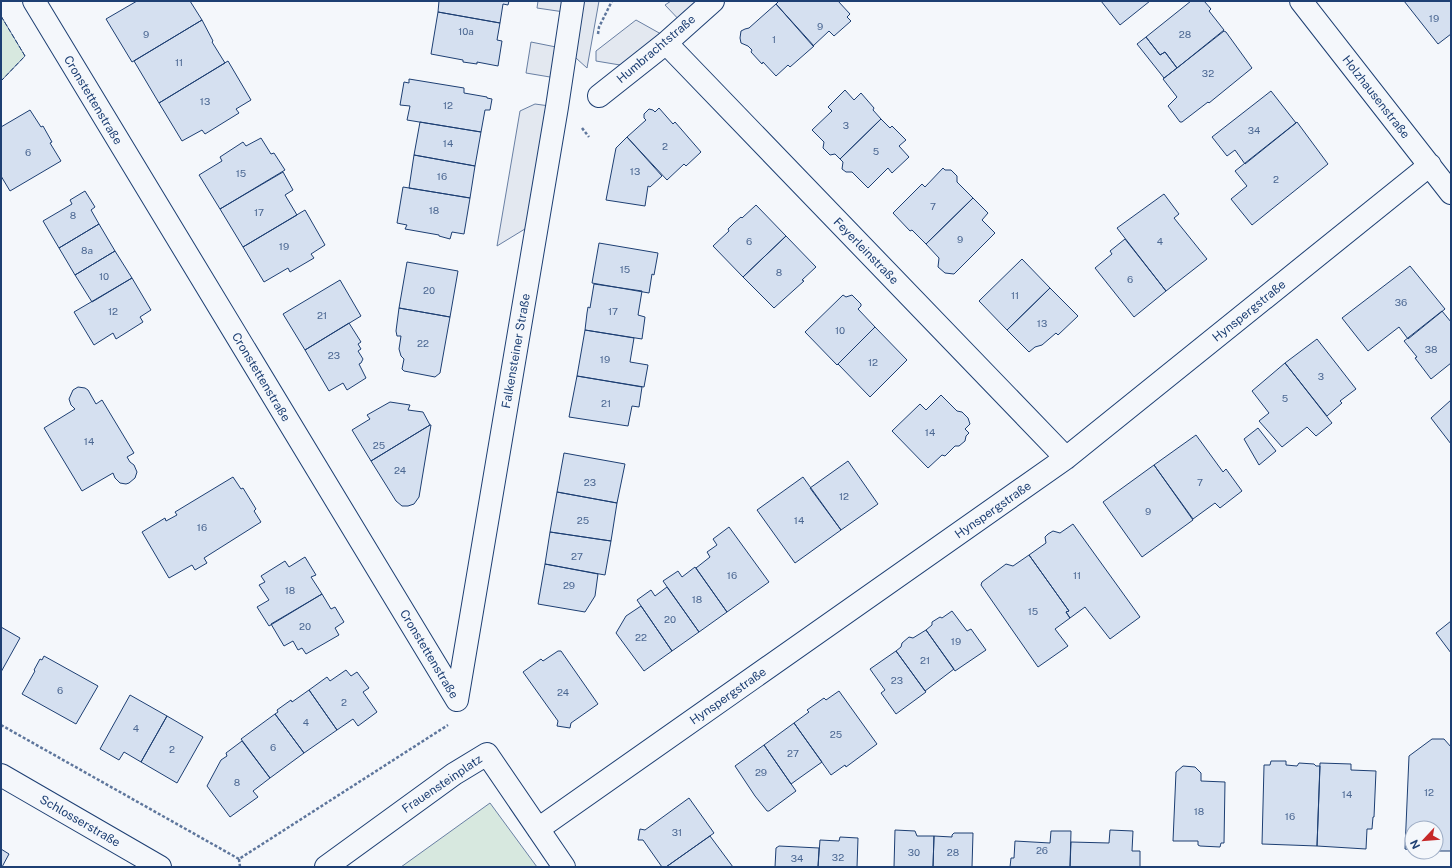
<svg xmlns="http://www.w3.org/2000/svg" width="1452" height="868" font-family="'Public Sans',sans-serif">
	<rect width="100%" height="100%" fill="#f4f7fb"/>
	<path fill="#d7e8df" stroke="#687fa3" d="M1,16L25,56L1,81Z
		M490,803L537,867H401Z"/>
	<path fill="#e3e8f0" stroke="#687fa3" d="M538,1H599L587,68L566,49L562,79L526,73L531,42L566,49L571,13L537,8Z
		M671,1H713L685,26L665,5Z
		M636,20L661,34L620,65L596,61V51Z
		M535,104L557,107L538,221L497,246L520,111Z"/>
	<path fill="#d5e0f0" stroke="#1d3f73" d="M137,1H190L202,20L132,62L106,19Z
		M439,1H509L508,5L503,4L500,23L438,12Z
		M779,1H838L850,14L847,17L851,21L834,36L829,31L813,46L776,4Z
		M1101,1H1150L1120,25Z
		M1191,1H1204L1211,9L1209,11L1224,30L1177,68L1165,52L1160,55L1146,37Z
		M1404,1H1451V34L1438,44Z
		M776,4L814,46L790,67L788,65L776,76L763,62L762,64L751,52L752,50L748,46L741,43L740,38L741,31L745,29L749,28Z
		M438,12L500,23L497,40L502,41L498,66L477,62V64L463,62V60L431,54Z
		M202,20L213,41L212,42L225,63L159,103L134,61Z
		M1224,31L1226,32L1252,68L1209,103L1208,102L1182,122H1180L1168,106L1177,97L1163,79Z
		M1146,37L1160,55L1165,52L1177,68L1164,78L1137,44Z
		M228,61L251,100L236,109L239,113L205,134L202,130L182,141L159,103Z
		M409,79L464,88V93L487,97V98L492,99L490,110H485L481,132L407,120L410,106L400,105L404,82L409,83Z
		M845,90L854,100L861,93L874,108L873,110L881,119L840,159L835,154L830,155L823,148L824,142L812,130L832,111L828,107Z
		M1271,91L1296,123L1245,164L1235,150L1227,156L1212,137Z
		M659,108L673,124L675,122L701,152L686,166L684,164L667,180L627,137L646,120L644,118V114L649,109L653,110L655,112Z
		M30,110L41,127L43,126L52,142L50,143L61,161L10,191L1,176V127Z
		M881,119L890,128L892,126L906,140L899,146L909,157L892,173L888,168L868,188L852,172H846L842,169L843,162L840,159Z
		M420,122L481,132L475,166L414,155Z
		M1297,122L1328,164L1252,225L1231,199L1247,186L1235,171Z
		M627,137L662,176L650,187L648,186L645,206L606,200L616,148Z
		M261,138L271,154L274,153L285,170L220,209L199,175L222,161L220,157L243,142L246,146Z
		M414,155L475,166L470,198L409,188Z
		M943,168L945,170H951L957,176V182L973,198L926,244L912,230L910,231L893,213L922,184L925,187Z
		M283,172L293,190L285,195L297,215L243,247L220,209Z
		M403,187L470,198L464,234L452,232L450,239L439,236V235L405,229L407,225L397,223Z
		M85,191L95,207L91,210L99,224L59,248L43,221L72,204L70,200Z
		M1164,194L1179,214L1174,218L1207,259L1166,291L1117,228Z
		M973,198L988,213L982,220L995,233L954,274L945,273L938,267L939,258L926,244Z
		M756,205L786,236L743,277L713,246L729,231L728,229L734,223L741,217L742,218Z
		M305,210L325,245L311,254L314,258L290,272L288,268L264,282L243,247Z
		M99,224L115,251L75,275L59,248Z
		M786,236L816,267L802,280L804,281L774,308L743,277Z
		M1125,239L1166,291L1134,317L1095,268L1112,254L1110,251Z
		M599,243L658,253L654,275L652,274L649,293L592,283Z
		M115,251L132,278L92,302L75,275Z
		M1022,259L1050,288L1007,330L979,301Z
		M407,262L458,271L450,317L399,308Z
		M1410,266L1445,309L1408,339L1399,327L1368,351L1342,318Z
		M132,278L151,310L140,317L143,322L116,339L113,333L94,345L74,312Z
		M340,280L361,316L305,350L283,314Z
		M594,284L642,291L638,315L645,317L642,339L585,330L587,313L588,307L590,308Z
		M1050,288L1078,316L1058,335L1056,333L1042,345L1035,347L1029,352L1007,330Z
		M843,295L846,297L852,295L861,304V306L858,309L875,327L837,365L805,332Z
		M399,308L450,317L440,373L435,377L404,371L402,369L404,359L401,356L399,349L401,336H397L396,331Z
		M1442,311L1451,322V363L1431,379L1415,358L1417,357L1404,341Z
		M349,323L361,342L358,344L361,349L358,351L363,359L361,363L359,364L366,378L347,390L343,383L329,391L305,350Z
		M875,327L907,360L870,397L838,364Z
		M585,330L634,338L630,362L648,365L644,387L577,376Z
		M1317,339L1356,389L1340,401L1342,403L1327,416L1285,363Z
		M1285,363L1332,423L1316,436L1307,427L1282,447L1259,421L1269,413L1252,391Z
		M577,376L642,387L639,407L632,406L628,426L569,417Z
		M78,387L85,388L88,390L96,404L102,400L134,453L127,457L130,462L134,465L137,472L135,478L129,483L126,484L120,483L115,478L113,473L82,491L44,428L75,409L71,405L69,399L73,390Z
		M941,395L957,411L962,412L968,418L970,424L965,429L969,433L966,436L965,441L959,446H955L945,456L942,455L928,468L892,431L920,404L926,410Z
		M1451,400V444L1431,418Z
		M390,402L410,405L408,410L423,412L430,425L371,461L352,430L370,419L367,415Z
		M430,425H431L419,497L414,504L408,506H402L396,501L371,461Z
		M1258,428L1276,451L1259,465L1244,439Z
		M1196,435L1223,472L1226,469L1242,491L1220,508L1215,503L1193,519L1154,465Z
		M564,453L625,464L617,503L557,492Z
		M848,461L878,504L841,530L810,488Z
		M1154,465L1193,520L1142,557L1103,502Z
		M233,477L241,489L243,488L256,509L254,511L261,522L204,558L207,563L195,570L192,565L169,578L142,532L165,518L166,521L177,515L175,512Z
		M803,477L841,530L795,563L757,510Z
		M557,492L617,503L611,541L550,532Z
		M1073,524L1140,617L1110,639L1085,607L1070,618L1066,612L1069,611L1029,555L1046,543L1045,537L1048,534L1053,531L1060,533Z
		M729,527L769,582L727,612L696,568L710,557L707,552L717,545L713,539Z
		M550,532L611,541L605,575L545,564Z
		M1029,555L1069,611L1066,612L1070,618L1055,629L1068,646L1038,667L981,585L982,582L1006,564L1013,566Z
		M305,557L316,575L311,577L322,594L269,626L257,607L269,600L259,585L265,582L261,576L285,561L289,567Z
		M545,564L598,574L595,596L585,612L538,604Z
		M695,567L727,612L699,632L663,581L678,571L682,577Z
		M667,587L699,632L672,651L637,600L651,590L655,596Z
		M322,594L331,609L335,607L344,622L335,628L339,635L306,654L302,648L298,650L293,641L284,646L271,624Z
		M641,606L672,651L644,671L616,633L626,616Z
		M952,611L967,631L971,629L986,650L955,671L926,630L932,625V622L940,617L942,618Z
		M1451,621V653L1436,633Z
		M1,627L20,638L1,672Z
		M926,630L954,669L925,691L896,651L901,647L902,643L909,637L913,638Z
		M558,651H561L598,704L571,723L570,728L557,726L558,721L523,672L541,659L543,661Z
		M896,651L926,692L896,714L881,693L885,690L870,669Z
		M44,656L98,686L76,724L22,694L35,671L34,670L40,659L42,660Z
		M346,670L351,676L357,672L369,688L363,692L377,712L358,726L353,719L337,730L309,690L327,677L330,681Z
		M309,690L337,730L304,753L275,714L278,712L277,710L291,700L292,702Z
		M839,691L877,744L846,767L845,765L831,775L794,723L809,712L807,710L824,698L826,700Z
		M130,695L167,716L141,762L124,752L119,760L100,749Z
		M275,714L304,753L270,778L241,739Z
		M167,716L203,737L177,783L141,762Z
		M794,723L822,762L791,784L764,745Z
		M1432,739H1444L1451,747V851H1436V828H1412V850L1405,849L1409,756Z
		M242,741L270,778L253,791L258,797L230,817L207,786L221,760L227,756L226,753Z
		M764,745L796,791L769,811H767L755,796L735,766Z
		M1271,761H1286V765L1297,766L1299,763L1314,764L1316,766H1320L1317,846L1262,844L1264,766V765H1270Z
		M1320,763L1351,764V770L1376,771L1374,817H1373L1372,829H1367L1366,849L1317,846Z
		M1183,766L1195,767L1201,773V781L1225,782L1224,843H1221L1220,847L1200,846L1198,845V841H1173L1176,772Z
		M689,798L714,833L666,867H662L643,840H638L640,829L645,830Z
		M895,830L915,831L917,836H934L933,867H894Z
		M1110,830L1133,831L1132,851H1140V867H1070L1071,842L1109,843Z
		M1051,831H1071L1070,867H1010L1011,858H1014L1015,841L1050,843Z
		M954,833H973L972,867H933L934,836L952,837V835Z
		M710,836L733,867H666Z
		M840,837L858,838L857,867H818L820,840L839,841Z
		M779,846L819,848L818,867H775L776,848Z
		M1,849L9,854L2,867H1Z"/>
	<g fill="none" stroke-linecap="round" stroke-linejoin="round">
		<g stroke="#1d3f73" stroke-width="24">
			<path id="minor" d="M34,1L457,700
				M1301,1L1451,193
				M666,43L1066,458
				M599,96L666,43L713,1
				M457,700L557,107L573,1
				M1,775L160,867
				M538,829L1066,458L1430,165
				M326,867L454,774L487,754L564,867"/>
		</g>
		<path stroke="#5e769c" stroke-width="2.5" stroke-dasharray="3 2" stroke-linecap="butt" d="M598,34L599,27L612,1
			M582,128L589,137
			M1,725L239,859L448,725
			M239,859L240,867"/>
		<use href="#minor" stroke="#f4f7fb" stroke-width="22"/>
		<path stroke="#1d3f73" stroke-width="1" stroke-dasharray="5 2" stroke-linecap="butt" d="M1,16L25,56L1,81"/>
	</g>
	<g text-anchor="middle" stroke-width="3" stroke-linejoin="round" paint-order="stroke">
		<g font-size="10" fill="#4b6792">
			<text x="1434" y="22">19</text>
			<text x="820" y="30">9</text>
			<text x="466" y="35">10a</text>
			<text x="146" y="38">9</text>
			<text x="1185" y="38">28</text>
			<text x="774" y="43">1</text>
			<text x="179" y="66">11</text>
			<text x="1208" y="77">32</text>
			<text x="205" y="105">13</text>
			<text x="448" y="109">12</text>
			<text x="846" y="129">3</text>
			<text x="1254" y="134">34</text>
			<text x="448" y="147">14</text>
			<text x="665" y="150">2</text>
			<text x="876" y="155">5</text>
			<text x="28" y="156">6</text>
			<text x="635" y="175">13</text>
			<text x="241" y="177">15</text>
			<text x="442" y="180">16</text>
			<text x="1276" y="183">2</text>
			<text x="933" y="210">7</text>
			<text x="434" y="214">18</text>
			<text x="259" y="216">17</text>
			<text x="73" y="219">8</text>
			<text x="960" y="243">9</text>
			<text x="749" y="245">6</text>
			<text x="1160" y="245">4</text>
			<text x="284" y="250">19</text>
			<text x="87" y="254">8a</text>
			<text x="625" y="273">15</text>
			<text x="779" y="276">8</text>
			<text x="104" y="280">10</text>
			<text x="1130" y="283">6</text>
			<text x="429" y="294">20</text>
			<text x="1015" y="299">11</text>
			<text x="1401" y="306">36</text>
			<text x="113" y="315">12</text>
			<text x="613" y="315">17</text>
			<text x="322" y="319">21</text>
			<text x="1042" y="327">13</text>
			<text x="840" y="334">10</text>
			<text x="423" y="347">22</text>
			<text x="1431" y="353">38</text>
			<text x="334" y="359">23</text>
			<text x="605" y="363">19</text>
			<text x="873" y="366">12</text>
			<text x="1321" y="380">3</text>
			<text x="1285" y="402">5</text>
			<text x="606" y="407">21</text>
			<text x="930" y="436">14</text>
			<text x="89" y="445">14</text>
			<text x="379" y="449">25</text>
			<text x="400" y="474">24</text>
			<text x="590" y="486">23</text>
			<text x="1200" y="486">7</text>
			<text x="844" y="500">12</text>
			<text x="1148" y="515">9</text>
			<text x="583" y="524">25</text>
			<text x="799" y="524">14</text>
			<text x="202" y="531">16</text>
			<text x="577" y="560">27</text>
			<text x="732" y="579">16</text>
			<text x="1077" y="579">11</text>
			<text x="569" y="589">29</text>
			<text x="290" y="594">18</text>
			<text x="697" y="603">18</text>
			<text x="1033" y="615">15</text>
			<text x="670" y="623">20</text>
			<text x="305" y="630">20</text>
			<text x="641" y="641">22</text>
			<text x="956" y="645">19</text>
			<text x="925" y="664">21</text>
			<text x="897" y="684">23</text>
			<text x="60" y="694">6</text>
			<text x="563" y="696">24</text>
			<text x="344" y="706">2</text>
			<text x="306" y="726">4</text>
			<text x="136" y="732">4</text>
			<text x="836" y="738">25</text>
			<text x="273" y="751">6</text>
			<text x="172" y="753">2</text>
			<text x="793" y="757">27</text>
			<text x="761" y="776">29</text>
			<text x="237" y="786">8</text>
			<text x="1429" y="796">12</text>
			<text x="1347" y="798">14</text>
			<text x="1199" y="815">18</text>
			<text x="1290" y="820">16</text>
			<text x="677" y="836">31</text>
			<text x="1042" y="854">26</text>
			<text x="914" y="856">30</text>
			<text x="953" y="856">28</text>
			<text x="838" y="861">32</text>
			<text x="797" y="862">34</text>
		</g>
		<g font-size="12" fill="#1d3f73" stroke="#f4f7fb">
			<text transform="translate(656 49) rotate(-40)" y="4">Humbrachtstraße</text>
			<text transform="translate(1376 97) rotate(52)" y="4">Holzhausenstraße</text>
			<text transform="translate(93 100) rotate(59)" y="4">Cronstettenstraße</text>
			<text transform="translate(866 251) rotate(46)" y="4">Feyerleinstraße</text>
			<text transform="translate(1249 311) rotate(-39)" y="4">Hynspergstraße</text>
			<text transform="translate(516 351) rotate(-80)" y="4">Falkensteiner Straße</text>
			<text transform="translate(261 377) rotate(59)" y="4">Cronstettenstraße</text>
			<text transform="translate(993 510) rotate(-35)" y="4">Hynspergstraße</text>
			<text transform="translate(429 654) rotate(59)" y="4">Cronstettenstraße</text>
			<text transform="translate(728 696) rotate(-35)" y="4">Hynspergstraße</text>
			<text transform="translate(442 784) rotate(-34)" y="4">Frauensteinplatz</text>
			<text transform="translate(80 821) rotate(30)" y="4">Schlosserstraße</text>
		</g>
	</g>
	<rect width="1452" height="868" fill="none" stroke="#1d3f73" stroke-width="4"/>
	<g transform="translate(1424 840) rotate(244)"><circle r="19" fill="#f4f7fb" stroke="#9eadc5"/>
	<path d="M0-3L7 15L0 10L-7 15Z" fill="#c62828"/>
	<text y="-6" font-size="11" font-weight="bold" text-anchor="middle" fill="#1d3f73">N</text>
	</g>
</svg>
